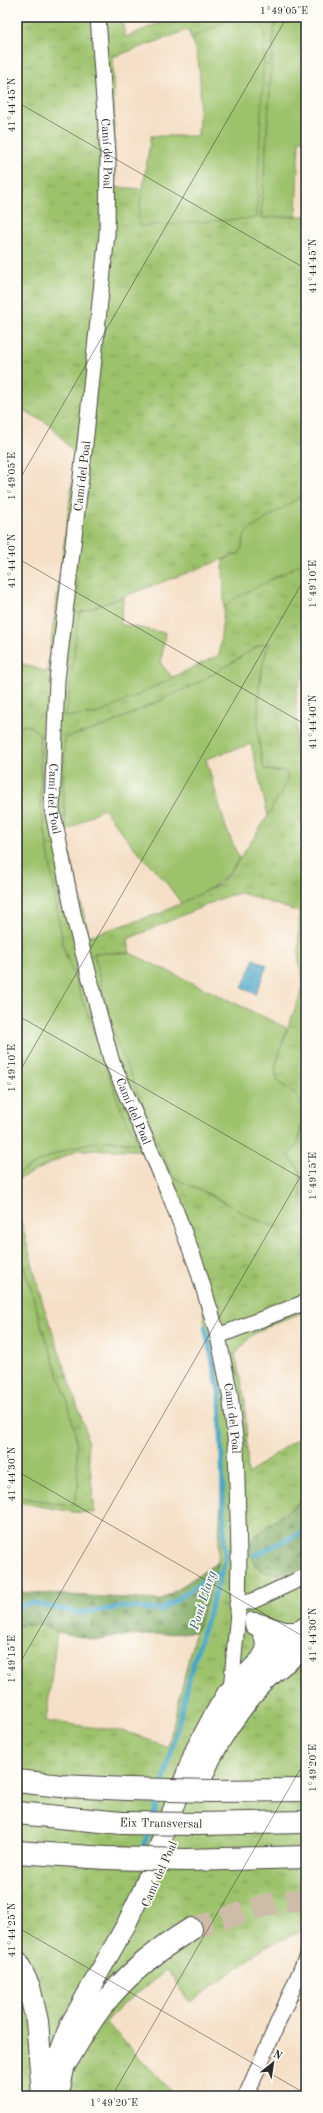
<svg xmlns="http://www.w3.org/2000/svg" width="323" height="2113" font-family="'Old Standard TT',serif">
	<defs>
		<pattern id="grass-tufts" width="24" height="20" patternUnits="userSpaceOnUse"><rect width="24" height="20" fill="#9dc26c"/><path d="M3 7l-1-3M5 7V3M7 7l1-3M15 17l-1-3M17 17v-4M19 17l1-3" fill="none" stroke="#809e59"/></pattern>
		<pattern id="forest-firs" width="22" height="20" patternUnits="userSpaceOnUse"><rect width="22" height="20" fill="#7ea860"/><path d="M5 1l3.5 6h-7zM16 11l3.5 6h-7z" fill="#67894f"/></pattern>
		<pattern id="water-waves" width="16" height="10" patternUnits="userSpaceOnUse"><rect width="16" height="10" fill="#48a7c7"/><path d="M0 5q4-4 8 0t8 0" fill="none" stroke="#3c88a2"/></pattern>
	</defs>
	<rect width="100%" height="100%" fill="#fdfcf7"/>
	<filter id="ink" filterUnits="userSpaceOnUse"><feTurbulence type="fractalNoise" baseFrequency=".025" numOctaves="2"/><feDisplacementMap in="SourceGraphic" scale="8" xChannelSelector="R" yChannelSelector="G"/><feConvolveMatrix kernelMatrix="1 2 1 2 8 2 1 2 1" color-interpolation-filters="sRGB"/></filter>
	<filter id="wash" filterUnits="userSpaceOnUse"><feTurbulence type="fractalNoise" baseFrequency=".012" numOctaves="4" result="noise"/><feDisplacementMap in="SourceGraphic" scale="16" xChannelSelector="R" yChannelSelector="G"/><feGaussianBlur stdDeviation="0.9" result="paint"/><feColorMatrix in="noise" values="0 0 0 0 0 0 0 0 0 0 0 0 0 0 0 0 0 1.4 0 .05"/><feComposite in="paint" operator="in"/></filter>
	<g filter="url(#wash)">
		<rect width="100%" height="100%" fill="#f5e0c7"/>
		<path fill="url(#grass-tufts)" stroke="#64764c" fill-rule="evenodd" d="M17,17H122L125,37L175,17H240L231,19L191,38L188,30L113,57L115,187L143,189L139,212L256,218L259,19L255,17H278L275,20L261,218L306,216V493L246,532L240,553L79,613L67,717L100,712L219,655L224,608L234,599L306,561V674C291,687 298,710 297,728C297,735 296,743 294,750L306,756V1311L274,1323L252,1335L235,1355L245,1400L248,1474L290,1443L306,1434V1497L255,1536C250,1543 250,1549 253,1557C254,1561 255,1566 258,1568C271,1579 293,1571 306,1565V1929L264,1948L190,2003L167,1970L124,2004L106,2022L176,2096H17V1626L42,1624L57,1632L46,1721L128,1732L168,1747L195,1632L212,1586L218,1562L222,1474L219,1395L204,1328L205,1322L202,1301L163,1191L142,1150H77L17,1180V1174C44,1158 72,1144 104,1141C115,1140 127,1143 138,1143L121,1109L63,946L41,806V740L17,728V662L47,672L76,455L49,424L17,407ZM269,644C256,679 254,732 264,769L280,771L288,778L268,816L233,869L220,884L161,913L89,936L66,838L63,780L65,738L103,727L204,680L260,645ZM241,893L299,912V965L303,979L301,993L289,1024L275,1067L276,1075L279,1083L296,1094C304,1116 306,1138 288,1156L296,1165L300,1172L301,1223L288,1227L266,1224L204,1192L110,1024L94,953H130L128,939L227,896Z
			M17,1206L43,1304L86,1431L95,1513L73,1512L17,1502V1497L66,1505L74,1502L78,1478L67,1399L45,1337L17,1244Z"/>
		<path fill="url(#forest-firs)" stroke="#546a46" d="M306,1497V1565C288,1575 256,1582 251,1554C250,1548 251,1542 255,1536Z
			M218,1562L212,1586L196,1632L111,1637L95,1640L57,1632L42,1624L17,1626V1592L161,1600Z"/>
		<path fill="#9dc26c" stroke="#64764c" d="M240,17L259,19L265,32L256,218L139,226V212L151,136H198C199,105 205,67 191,38L231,19Z
			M278,17H306V140H299L296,216L261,218L275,20Z
			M306,493V561L234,599L224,608L223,560L240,553L246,532Z
			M124,597L120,624L165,633L161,664L173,678L100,713L66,717L79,613Z
			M269,643C256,679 254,732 264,769L276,772L285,770L288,778L268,816L251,744L206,759L226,828L239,858C224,885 207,890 181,903L165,881L130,843L103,808L66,832L63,780L65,738L103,727L204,680L260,645Z
			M26,725L39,732L41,806L63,946L121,1109L138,1143C127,1142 115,1140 104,1141C72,1144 44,1158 17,1174V728Z
			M94,953H130L287,1028L275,1067L276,1075L279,1083L296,1094L302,1105L303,1114L298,1144L288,1156L296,1165L300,1172L302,1223C280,1241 232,1205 211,1195C198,1189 185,1183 172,1177L110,1024Z
			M17,1244L45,1337L67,1399L76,1437L78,1487L74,1503L71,1505L17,1497Z"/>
		<path fill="url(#water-waves)" stroke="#3a6979" d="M254,959L267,965L256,994L242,988Z"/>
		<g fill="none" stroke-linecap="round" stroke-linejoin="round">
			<path stroke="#48a7c7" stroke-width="5" d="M255,1555L297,1535L306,1527
				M17,1607L32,1603L79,1613L123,1607L161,1610L204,1581L218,1574
				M163,1784L194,1660L225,1561L220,1395L205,1327
				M153,1819L159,1795
				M140,1854L150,1828"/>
		</g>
	</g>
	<g filter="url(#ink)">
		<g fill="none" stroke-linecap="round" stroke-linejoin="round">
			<path stroke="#cdbca8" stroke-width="22" stroke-dasharray="22 11" stroke-linecap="butt" d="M191,1929L280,1901L306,1900"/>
			<g stroke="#494642" stroke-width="17">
				<g id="minor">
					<path id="s1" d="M98,17L108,155L107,234L86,435L57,680L52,808L74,918L111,1059L169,1193L197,1267L218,1336L230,1394L236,1446L239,1554L238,1612L231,1690"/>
					<path d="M218,1336L306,1302"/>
					<path d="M237,1604L253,1601L306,1576"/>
					<path d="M252,1620C263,1632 266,1647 262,1663"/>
					<path d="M246,2096L306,1958"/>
				</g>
			</g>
			<g stroke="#494642" stroke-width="21">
				<path id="tertiary" d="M43,2096L70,2024L126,1925L143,1889L195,1750L212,1718L227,1693L264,1656
					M59,2096L65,2066"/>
			</g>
			<g stroke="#494642" stroke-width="24">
				<path id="trunk" d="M256,1624L284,1633H296
					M264,1656L306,1628
					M200,1779C222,1727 258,1677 306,1647
					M17,1781L61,1786L127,1789
					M211,1791L306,1790
					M17,1962L29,1987L37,2021L43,2094
					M66,2062C77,2044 88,2024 101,2007C125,1976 157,1950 191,1929"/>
			</g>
			<g stroke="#494642" stroke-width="24">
				<path id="motorway" d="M17,1813L122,1823
					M198,1824L306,1822
					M17,1852L106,1858
					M186,1860L306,1857"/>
			</g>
			<use href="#minor" stroke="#fff" stroke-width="15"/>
			<use href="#tertiary" stroke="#fff" stroke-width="19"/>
			<use href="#trunk" stroke="#fff" stroke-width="22"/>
			<use href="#motorway" stroke="#fff" stroke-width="22"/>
			<g stroke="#494642" stroke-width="24" stroke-linecap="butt">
				<path id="trunk-bridge" d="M127,1789L211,1791"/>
			</g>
			<g stroke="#494642" stroke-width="24" stroke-linecap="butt">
				<path id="motorway-bridge" d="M122,1823L198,1824
					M106,1858L186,1860"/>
			</g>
			<use href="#trunk-bridge" stroke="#fff" stroke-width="22"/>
			<use href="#motorway-bridge" stroke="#fff" stroke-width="22"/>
		</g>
	</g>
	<path fill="none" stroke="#2b2b2b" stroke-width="1" stroke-opacity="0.45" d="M17,102L306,269M17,484L287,17M17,558L306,725M17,1015L306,1181M17,1076L306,576M17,1471L306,1638M17,1668L306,1167M17,1927L306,2094M112,2096L306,1759"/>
	<g text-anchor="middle" stroke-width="3.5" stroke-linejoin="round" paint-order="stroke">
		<g font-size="12" fill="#2b2b2b" stroke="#fdfcf7">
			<text dy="4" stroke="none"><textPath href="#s1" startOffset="137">Camí del Poal</textPath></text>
			<text transform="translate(82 476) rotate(-83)" y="4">Camí del Poal</text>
			<text dy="4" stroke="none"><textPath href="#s1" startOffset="785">Camí del Poal</textPath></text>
			<text dy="4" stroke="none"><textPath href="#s1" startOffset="1109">Camí del Poal</textPath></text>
			<text dy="4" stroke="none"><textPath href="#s1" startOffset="1433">Camí del Poal</textPath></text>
			<text transform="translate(161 1823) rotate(1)" y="4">Eix Transversal</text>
			<text transform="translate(159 1874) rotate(-66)" y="4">Camí del Poal</text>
		</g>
		<g font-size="13" font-style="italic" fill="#375d69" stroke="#fdfcf7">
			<text transform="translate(202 1600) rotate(-73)" y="5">Pont Llarg</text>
		</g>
	</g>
	<rect width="323" height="2113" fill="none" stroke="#fdfcf7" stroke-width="44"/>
	<g transform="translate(273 2063) rotate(30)" stroke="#fdfcf7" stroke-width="3" paint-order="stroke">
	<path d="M0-3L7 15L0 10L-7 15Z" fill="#2b2b2b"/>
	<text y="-6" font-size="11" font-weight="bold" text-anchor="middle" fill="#2b2b2b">N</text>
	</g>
	<rect x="22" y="22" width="279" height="2069" fill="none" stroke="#2b2b2b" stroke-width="1.5"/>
	<g font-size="10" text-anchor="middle" fill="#2b2b2b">
		<text x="284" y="14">1°49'05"E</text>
		<text transform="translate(11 105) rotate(-90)" y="4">41°44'45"N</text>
		<text transform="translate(312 266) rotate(-90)" y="4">41°44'45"N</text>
		<text transform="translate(11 476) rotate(-90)" y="4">1°49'05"E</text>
		<text transform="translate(11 561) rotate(-90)" y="4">41°44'40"N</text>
		<text transform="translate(312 584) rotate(-90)" y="4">1°49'10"E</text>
		<text transform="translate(312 722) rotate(-90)" y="4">41°44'40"N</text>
		<text transform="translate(11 1068) rotate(-90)" y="4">1°49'10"E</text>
		<text transform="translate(312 1176) rotate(-90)" y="4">1°49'15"E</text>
		<text transform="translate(11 1474) rotate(-90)" y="4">41°44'30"N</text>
		<text transform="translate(312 1635) rotate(-90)" y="4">41°44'30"N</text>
		<text transform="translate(11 1659) rotate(-90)" y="4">1°49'15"E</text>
		<text transform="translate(312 1768) rotate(-90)" y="4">1°49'20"E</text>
		<text transform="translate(11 1930) rotate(-90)" y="4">41°44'25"N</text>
		<text x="114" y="2106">1°49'20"E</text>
	</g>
</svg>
